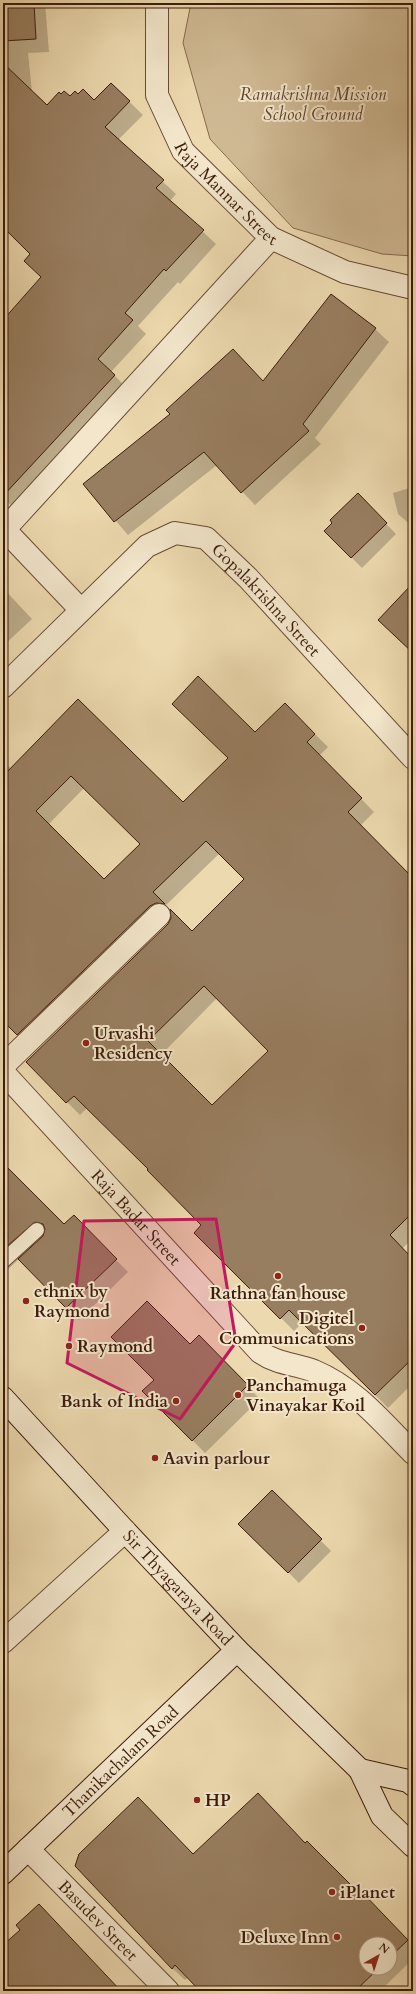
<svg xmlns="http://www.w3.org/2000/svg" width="416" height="1994" font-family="Cardo,serif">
	<rect width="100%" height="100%" fill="#edd9af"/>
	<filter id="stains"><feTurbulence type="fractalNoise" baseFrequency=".005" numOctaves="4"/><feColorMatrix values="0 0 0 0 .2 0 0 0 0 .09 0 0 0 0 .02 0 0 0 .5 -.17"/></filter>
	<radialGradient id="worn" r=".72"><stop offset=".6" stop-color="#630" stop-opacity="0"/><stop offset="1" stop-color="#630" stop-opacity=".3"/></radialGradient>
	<path fill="#cfb993" stroke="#866a4f" d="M191,3H413V256L382,254L293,228L210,139L183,43Z"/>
	<path fill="#0003" fill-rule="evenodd" d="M3,3H45L49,52L28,53L32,92L47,106L61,95L70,97L78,95L94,101L111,84L143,115L118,140L176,194L170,201L216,244L180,284L178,282L138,326L146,334L111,372L128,389L16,510L3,498V313L7,317L42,277L32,254L3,226Z
		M331,295L375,329L389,342L315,438L321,444L255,505L217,465L128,535L84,484L264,382Z
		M413,487V520L407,522L398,514L393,493Z
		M358,495L396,534L362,568L325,531Z
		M3,588L32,619L3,646Z
		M78,701L183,803L285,704L328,747L319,756L374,812L361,825L413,879V1238L402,1249L413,1260V1374L407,1380L411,1385L388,1408L303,1322L294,1331L241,1278L203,1225L87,1108L80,1115L27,1062L168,925L172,916L163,919L31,1047L3,1019V760L11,769ZM84,788L141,844L104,880L48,825ZM220,853L245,879L192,932L165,906ZM217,998L270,1051L212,1107L161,1055Z
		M3,1185L64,1226L74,1217L128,1272L79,1320L19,1259L3,1274Z
		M199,1337L260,1399L205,1453L144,1391Z
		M272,1491L331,1551L299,1583L240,1524Z
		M3,1557L9,1563L3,1569Z
		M413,1706V1717L408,1712Z
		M305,1844L358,1894L372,1904L413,1947V1959L380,1991H201L188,1977L185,1980L172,1968L193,1855ZM366,1944H390V1968H366Z"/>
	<path fill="#987e60" stroke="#3c1c0b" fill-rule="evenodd" d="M3,3H34L36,39L3,41Z
		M3,63L47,105L59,92L61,94L64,91L70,96L75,91L78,94L83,89L94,100L111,83L130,101L105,127L164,180L156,188L204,230L166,271L164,269L125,313L133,320L98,359L115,375L3,496V320L41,277L24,261L30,254L3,227Z
		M331,294L376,328L303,424L309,431L241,493L204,452L114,522L83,484L170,414L166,410L233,349L263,381Z
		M358,493L387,523L351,558L324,531L332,523L330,520Z
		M413,583V653L378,620Z
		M198,676L255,732L285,703L315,734L307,742L362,798L348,812L413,878V1212L390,1235L413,1259V1358L375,1395L289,1310L280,1319L194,1233L201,1225L147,1170L148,1169L74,1096L66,1103L26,1062L168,924L171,918L170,909L192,931L244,879L206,841L153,892L165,904L156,903L150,906L17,1035L3,1021V776L78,699L183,802L228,758L172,704ZM71,776L140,844L104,879L36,811ZM204,986L268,1051L212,1105L148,1041Z
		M3,1163L64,1224L74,1215L117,1259L66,1308L18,1259L43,1236L45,1229L43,1224L35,1222L6,1247L3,1244Z
		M147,1301L190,1344L199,1335L248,1385L192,1441L142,1391L154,1380L111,1337Z
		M272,1490L322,1539L288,1573L238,1524Z
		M258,1793L305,1843L307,1841L358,1892L360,1890L408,1940L390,1957V1944H366V1968H379L355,1991H200L175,1965L172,1969L75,1866L79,1854L138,1797L193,1854Z
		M39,1904L121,1991H3V1945L20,1930L16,1925Z"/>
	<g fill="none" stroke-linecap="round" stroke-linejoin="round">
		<g stroke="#684b34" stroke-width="16">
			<path id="lane" d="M3,1261L37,1230"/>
		</g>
		<g stroke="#684b34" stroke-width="24">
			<g id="street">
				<path id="s1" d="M157,3V95L183,151L271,238L345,272L413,288"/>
				<path d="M3,528L81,610"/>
				<path d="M4,530L271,238"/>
				<path id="s2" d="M3,687L147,546L175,533L206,538L248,578L413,758"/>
				<path d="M3,1066L159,915"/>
				<path id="s3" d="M3,1072L260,1352C277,1364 296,1364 314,1371C355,1388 383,1423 413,1453"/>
				<path d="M3,1642L125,1531"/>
				<path id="s4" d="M28,1849L168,1991"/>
			</g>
		</g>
		<g stroke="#3c1c0b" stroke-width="24">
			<g id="secondary">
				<path id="s5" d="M3,1398L125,1531L237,1650L360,1770L382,1816L413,1846"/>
				<path d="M360,1770L408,1781L413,1785"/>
				<path id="s6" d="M3,1873L237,1650"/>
			</g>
		</g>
		<use href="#lane" stroke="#f3e6cb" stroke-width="14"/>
		<use href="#street" stroke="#f3e6cb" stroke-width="22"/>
		<use href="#secondary" stroke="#f3e6cb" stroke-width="22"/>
	</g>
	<path fill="#c2185b" fill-opacity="0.2" stroke="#c2185b" stroke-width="3" stroke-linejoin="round" d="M216,1219L236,1342L180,1419L67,1363L84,1221Z"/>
	<g fill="#8f2418" stroke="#f3e6cb" stroke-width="1.5">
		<circle cx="86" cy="1043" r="4"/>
		<circle cx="278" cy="1276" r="4"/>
		<circle cx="26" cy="1301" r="4"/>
		<circle cx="362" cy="1328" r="4"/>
		<circle cx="69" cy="1346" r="4"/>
		<circle cx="238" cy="1395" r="4"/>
		<circle cx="176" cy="1401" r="4"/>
		<circle cx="155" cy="1458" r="4"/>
		<circle cx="197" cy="1800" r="4"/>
		<circle cx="332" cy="1892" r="4"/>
		<circle cx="337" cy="1937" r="4"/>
	</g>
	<g text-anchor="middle" stroke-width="4" stroke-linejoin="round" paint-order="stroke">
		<g font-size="17" font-style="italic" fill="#61432d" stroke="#f3e6cb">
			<text x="313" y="100">Ramakrishna Mission<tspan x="313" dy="20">School Ground</tspan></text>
		</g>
		<g font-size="17" fill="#3c1c0b" stroke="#f3e6cb">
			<text dy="6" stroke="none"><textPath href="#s1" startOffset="214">Raja Mannar Street</textPath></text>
			<text dy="6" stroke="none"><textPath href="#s2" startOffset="350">Gopalakrishna Street</textPath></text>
			<text dy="6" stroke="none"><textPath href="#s3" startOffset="197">Raja Badar Street</textPath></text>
			<text dy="6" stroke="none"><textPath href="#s5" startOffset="258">Sir Thyagaraya Road</textPath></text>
			<text dy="6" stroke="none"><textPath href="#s6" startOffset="162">Thanikachalam Road</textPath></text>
			<text dy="6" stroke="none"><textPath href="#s4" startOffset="100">Basudev Street</textPath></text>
		</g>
		<g font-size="17" font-weight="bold" fill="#3c1c0b" stroke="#f3e6cb" text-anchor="start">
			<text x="94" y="1039">Urvashi<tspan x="94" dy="20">Residency</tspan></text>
			<text x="34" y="1297">ethnix by<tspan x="34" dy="20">Raymond</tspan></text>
			<text x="278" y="1299" text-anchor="middle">Rathna fan house</text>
			<text x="354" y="1324" text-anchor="end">Digitel<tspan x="354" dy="20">Communications</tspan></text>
			<text x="77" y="1352">Raymond</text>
			<text x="246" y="1391">Panchamuga<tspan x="246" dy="20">Vinayakar Koil</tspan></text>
			<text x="168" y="1407" text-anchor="end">Bank of India</text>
			<text x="163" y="1464">Aavin parlour</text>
			<text x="205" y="1806">HP</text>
			<text x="340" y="1898">iPlanet</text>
			<text x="329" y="1943" text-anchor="end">Deluxe Inn</text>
		</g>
	</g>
	<rect width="416" height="1994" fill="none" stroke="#edd9af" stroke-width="16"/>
	<rect x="4" y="4" width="408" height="1986" fill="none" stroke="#3c1c0b" stroke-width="2"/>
	<rect x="8" y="8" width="400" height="1978" fill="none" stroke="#3c1c0b"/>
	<g transform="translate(378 1956) rotate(39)"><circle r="19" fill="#f3e6cb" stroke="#aa957e"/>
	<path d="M0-3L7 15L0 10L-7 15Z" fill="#8f2418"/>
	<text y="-6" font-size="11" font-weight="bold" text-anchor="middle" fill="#3c1c0b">N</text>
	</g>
	<rect width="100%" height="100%" filter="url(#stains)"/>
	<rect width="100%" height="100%" fill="url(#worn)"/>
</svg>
